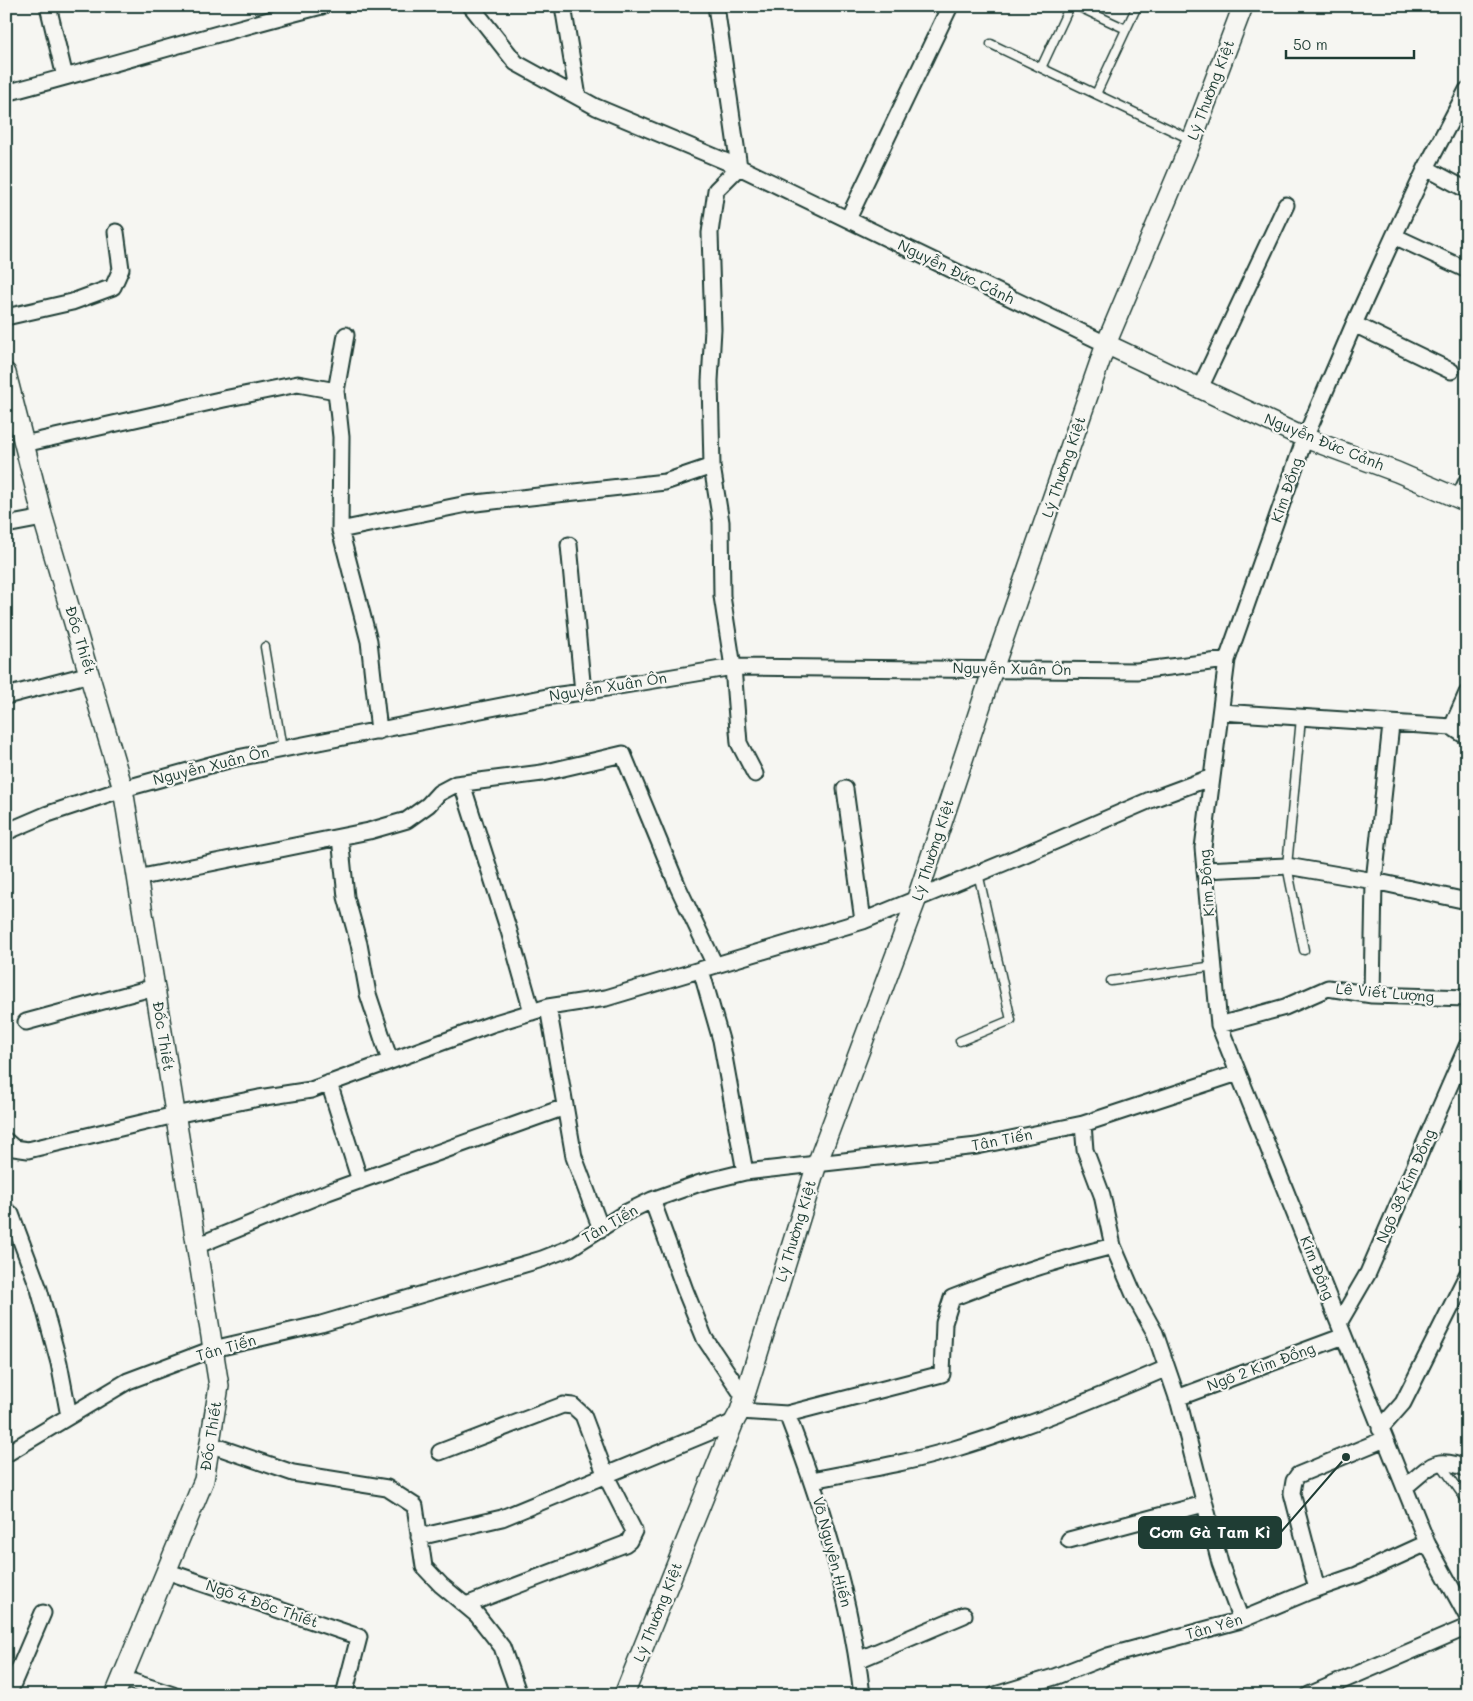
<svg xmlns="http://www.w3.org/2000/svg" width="1473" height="1701" font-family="Mali,sans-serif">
	<rect width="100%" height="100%" fill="#f6f6f2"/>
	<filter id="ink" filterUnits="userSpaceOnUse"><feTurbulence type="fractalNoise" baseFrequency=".02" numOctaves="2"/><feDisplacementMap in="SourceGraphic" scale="10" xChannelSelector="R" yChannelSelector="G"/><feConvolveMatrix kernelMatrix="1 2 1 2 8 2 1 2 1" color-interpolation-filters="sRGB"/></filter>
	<g filter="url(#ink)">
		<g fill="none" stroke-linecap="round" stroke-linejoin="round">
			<g stroke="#1f3d34" stroke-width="11">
				<path id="service" d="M1077,6L1126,29
					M991,44L1192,140
					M1041,68L1069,8L1072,6
					M1096,94L1137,6
					M265,647L282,749
					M1301,718L1287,866L1304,950
					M1111,981L1214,966
					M960,1041L1011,1020L978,873
					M1440,1463L1467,1501"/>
			</g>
			<g stroke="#1f3d34" stroke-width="19">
				<path id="minor" d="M48,6L65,77
					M471,6L516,63L596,107L739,167L1106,344
					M563,6L578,97
					M716,6L739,167L716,190L710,233L713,329L710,381L712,466L721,522L722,596L733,667L739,743L755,774
					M1467,90L1426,168L1394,236L1354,324L1305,438L1227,660L1203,848L1219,1025L1427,1543L1467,1616
					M6,93C112,65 216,33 322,6
					M1426,168L1467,190
					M848,219L950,6
					M1394,236L1467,270
					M6,317L72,302L113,287L121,269L116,232
					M1354,324L1451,371
					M346,335L336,391L341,437L340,530L369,641L379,731
					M1200,388L1286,205
					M24,444L224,399L298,384L336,391
					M1459,498L1467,481
					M6,525L43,518
					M340,530L467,504L665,482L712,466
					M569,545L583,692
					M6,696L90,674
					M1221,712L1452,727L1467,737
					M1452,727L1467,693
					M462,784L509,931L532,1012
					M845,789L863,921
					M6,832L48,814L123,789L232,759L552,696L583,692L733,667L1137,671L1227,660
					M340,837L346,897L359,944L368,994L390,1061
					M1205,870L1287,866L1374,881L1467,901
					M137,878L369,831L407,820L428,805L439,793L456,784L542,773L623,754L678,887L715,965
					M701,970L721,1040L745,1172
					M1372,995L1374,881L1391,725
					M548,1007L574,1157L601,1229
					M26,1022L155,987
					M1219,1025L1285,1007L1328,988L1372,995L1467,998
					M329,1083L360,1181
					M1083,1124L1085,1150L1102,1195L1113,1246L1135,1297L1155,1333L1179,1403L1220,1563L1241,1620
					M6,1141L14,1148L28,1150L175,1115L259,1098L311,1090L492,1024L548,1007L606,998L863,921L1023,855L1150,800L1212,777
					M652,1200L685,1290L705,1339L744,1397
					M6,1211L11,1214L39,1289L59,1363L69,1416
					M196,1246L328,1192L565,1107
					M1339,1323L1368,1273L1467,1046
					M1177,1398L1344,1336
					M740,1411L787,1414L942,1374L944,1323L952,1298C1004,1277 1057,1260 1113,1246
					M787,1414C822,1504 851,1598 862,1695
					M1380,1429L1403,1403L1467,1275
					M209,1444L293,1473L387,1488L415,1506L424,1567L441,1585L477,1615L502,1647L519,1695
					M440,1452L563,1405L573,1406L583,1415L606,1476L634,1531L629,1541L625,1544L466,1605
					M6,1454L128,1381L213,1349L321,1324L542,1259L570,1248L625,1213L652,1200L700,1183L745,1172L977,1146L1083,1124L1238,1073
					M812,1480C859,1471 908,1463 954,1449C1027,1427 1097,1398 1167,1368
					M1405,1487C1429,1468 1435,1454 1467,1469
					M419,1537L502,1518L734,1422
					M1069,1540L1204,1504
					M166,1571L359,1637L344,1695
					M1317,1589L1292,1493L1294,1481L1298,1475L1385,1439
					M858,1660L964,1615
					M121,1678L173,1695
					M8,1695L43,1613
					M995,1695L1054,1677L1108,1656L1241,1620L1308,1592L1357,1575L1427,1543
					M1309,1695L1467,1627"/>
			</g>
			<g stroke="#1f3d34" stroke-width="22">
				<path id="tertiary" d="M1106,344L1305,438L1397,472L1467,502
					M6,373L43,518L123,789L219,1386L204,1480L115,1695
					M624,1695L734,1422L740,1411L817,1164L917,898L993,669L1106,344L1192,140L1243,6"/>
			</g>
			<use href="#service" stroke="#f6f6f2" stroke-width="8"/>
			<use href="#minor" stroke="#f6f6f2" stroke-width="15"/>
			<use href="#tertiary" stroke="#f6f6f2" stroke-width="19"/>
		</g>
	</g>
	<g text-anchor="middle" stroke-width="4.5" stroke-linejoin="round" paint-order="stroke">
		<g font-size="15" fill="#1f3d34" stroke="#f6f6f2">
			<text transform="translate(1211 90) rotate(-69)" y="5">Lý Thường Kiệt</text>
			<text transform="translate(956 272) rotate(26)" y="5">Nguyễn Đức Cảnh</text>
			<text transform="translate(1324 442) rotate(22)" y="5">Nguyễn Đức Cảnh</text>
			<text transform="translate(1064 467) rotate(-71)" y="5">Lý Thường Kiệt</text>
			<text transform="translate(1287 490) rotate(-71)" y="5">Kim Đồng</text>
			<text transform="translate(80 640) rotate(73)" y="5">Đốc Thiết</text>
			<text transform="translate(1012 669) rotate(1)" y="5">Nguyễn Xuân Ôn</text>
			<text transform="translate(608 687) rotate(-9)" y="5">Nguyễn Xuân Ôn</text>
			<text transform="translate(211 766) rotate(-14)" y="5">Nguyễn Xuân Ôn</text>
			<text transform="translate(933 850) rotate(-72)" y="5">Lý Thường Kiệt</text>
			<text transform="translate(1207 883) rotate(-94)" y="5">Kim Đồng</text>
			<text transform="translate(1385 993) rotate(5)" y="5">Lê Viết Lượng</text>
			<text transform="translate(163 1036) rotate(81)" y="5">Đốc Thiết</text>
			<text transform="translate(1002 1140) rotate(-11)" y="5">Tân Tiến</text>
			<text transform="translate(1406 1186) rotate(-66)" y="5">Ngõ 38 Kim Đồng</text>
			<text transform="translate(610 1224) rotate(-30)" y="5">Tân Tiến</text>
			<text transform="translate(796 1231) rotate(-73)" y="5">Lý Thường Kiệt</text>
			<text transform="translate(1317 1268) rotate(68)" y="5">Kim Đồng</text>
			<text transform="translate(226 1348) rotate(-16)" y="5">Tân Tiến</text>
			<text transform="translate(1261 1367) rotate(-20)" y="5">Ngõ 2 Kim Đồng</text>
			<text transform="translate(211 1436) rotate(-81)" y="5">Đốc Thiết</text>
			<text transform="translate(832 1552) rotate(75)" y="5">Võ Nguyên Hiến</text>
			<text transform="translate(262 1604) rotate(19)" y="5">Ngõ 4 Đốc Thiết</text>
			<text transform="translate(658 1612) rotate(-68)" y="5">Lý Thường Kiệt</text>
			<text transform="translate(1214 1627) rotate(-16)" y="5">Tân Yên</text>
		</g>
	</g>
	<path fill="none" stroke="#1f3d34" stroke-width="2" d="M1346 1457L1281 1532"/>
	<circle fill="#1f3d34" stroke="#f6f6f2" stroke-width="2" cx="1346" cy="1457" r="5"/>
	<rect fill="#1f3d34" stroke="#1f3d34" stroke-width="2" x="1139" y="1517" width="142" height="31" rx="5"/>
	<g font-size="16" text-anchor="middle" font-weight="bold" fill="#fff">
		<text x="1210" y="1538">Cơm Gà Tam Kì</text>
	</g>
	<rect width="1473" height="1701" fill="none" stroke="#f6f6f2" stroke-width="25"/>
	<rect x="12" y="12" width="1448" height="1676" fill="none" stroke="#1f3d34" stroke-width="2" filter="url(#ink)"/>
	<path d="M1286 50v8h128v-8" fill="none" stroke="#1f3d34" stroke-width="2.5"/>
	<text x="1293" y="50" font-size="15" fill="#1f3d34" stroke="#f6f6f2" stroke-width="4" paint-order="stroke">50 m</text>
</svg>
